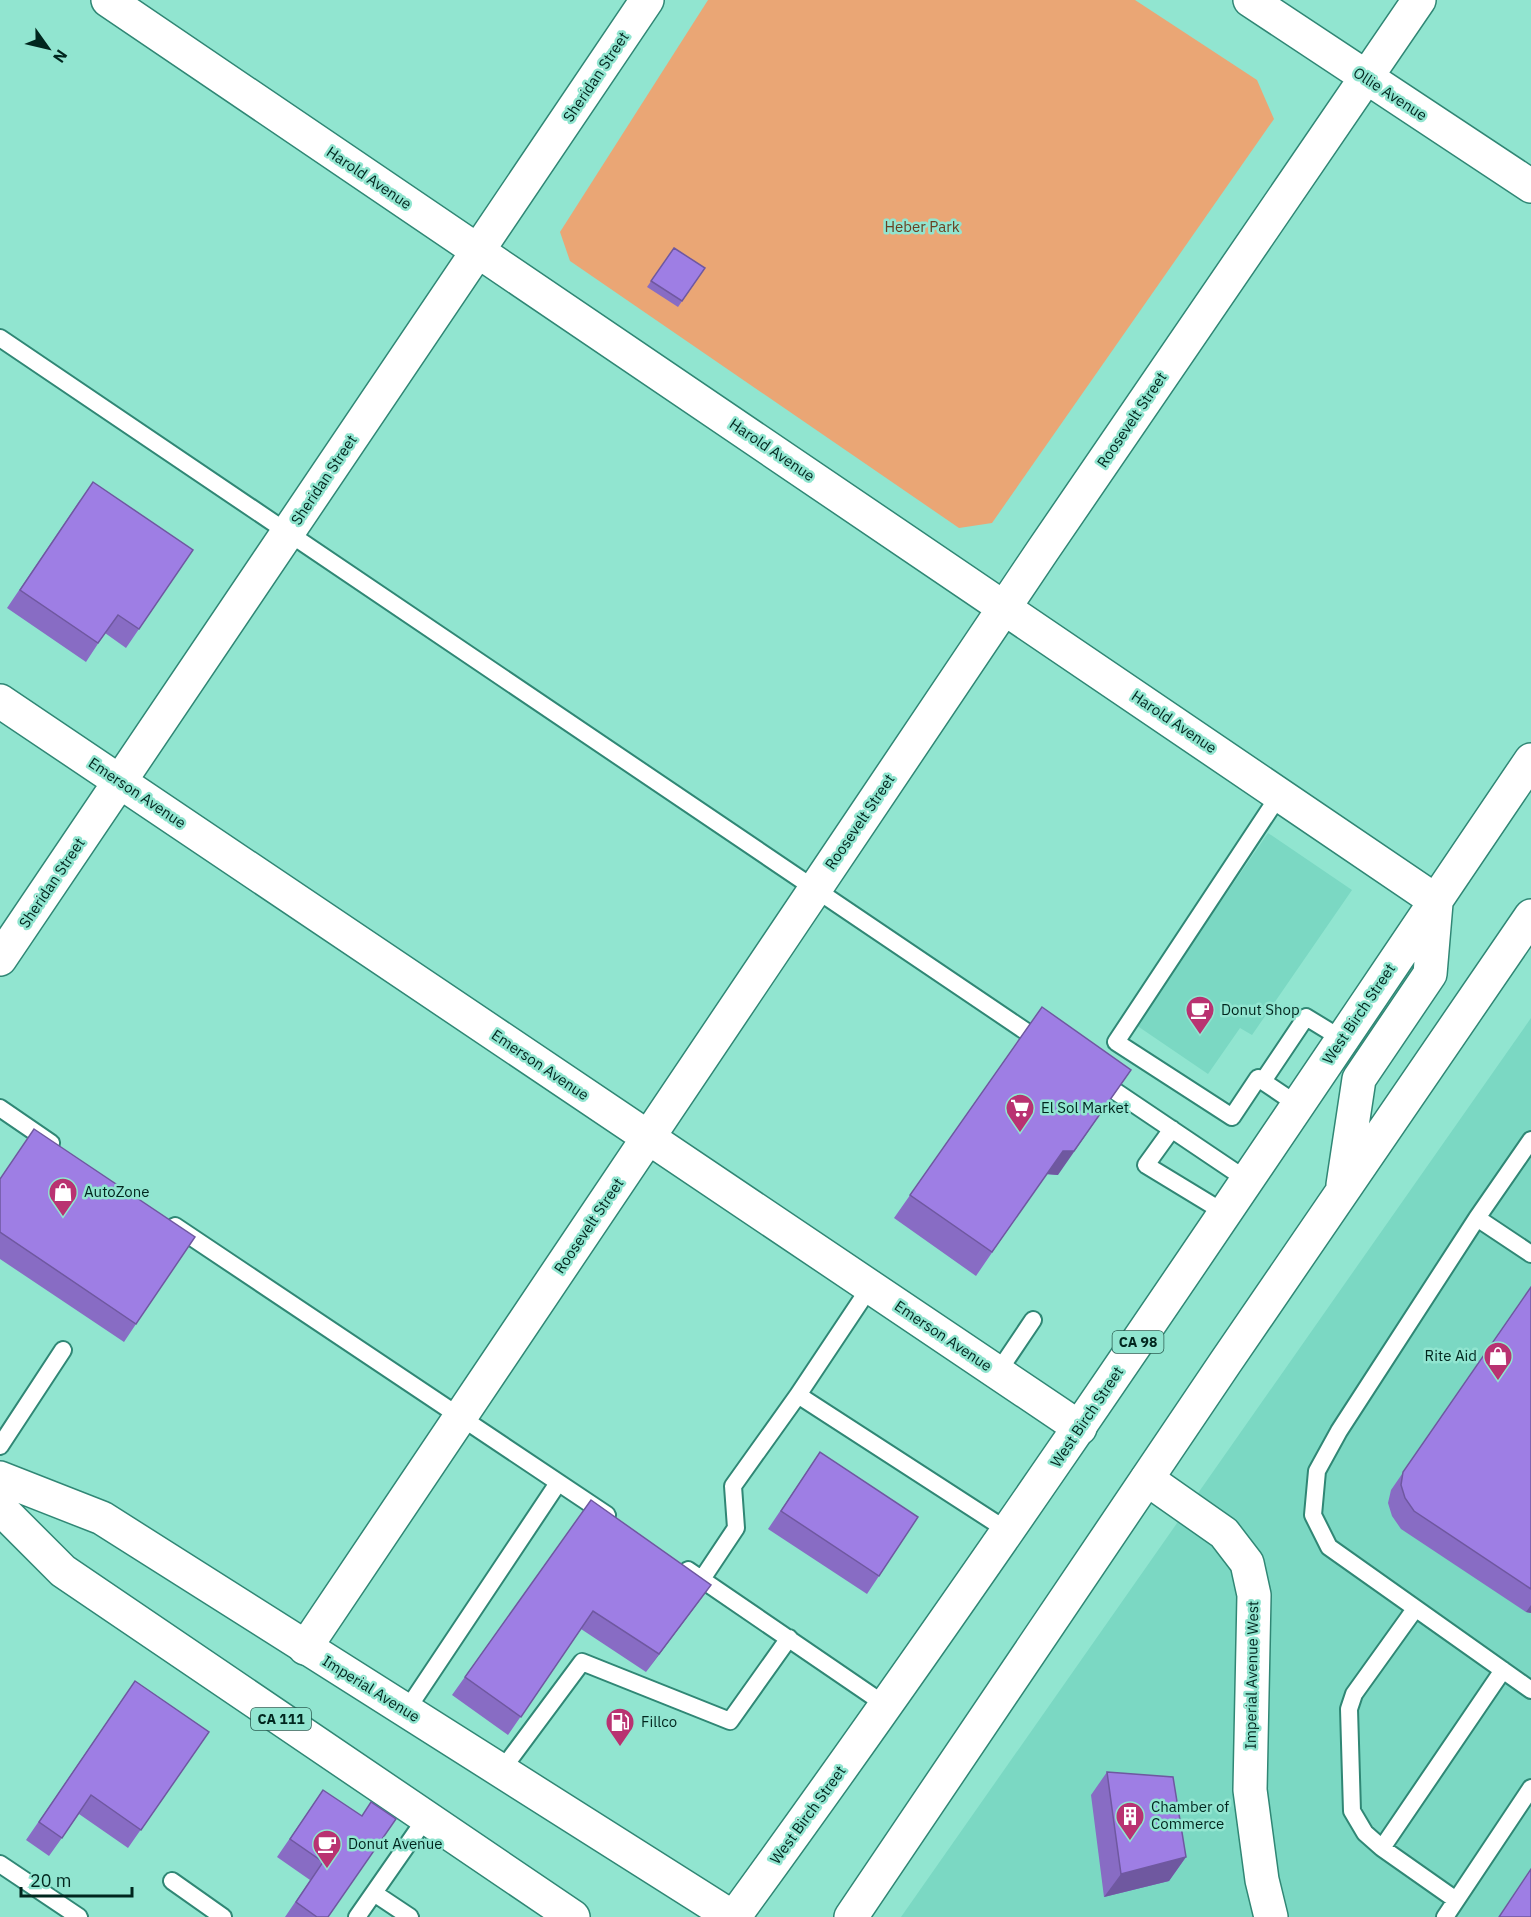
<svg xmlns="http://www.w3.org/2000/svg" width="1531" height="1917" font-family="'IBM Plex Sans',sans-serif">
	<rect width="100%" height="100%" fill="#91e5d0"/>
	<path fill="#7bd8c3" d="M1268,833L1352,890L1252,1035L1240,1028L1208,1074L1136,1025Z
		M1531,1018V1917H901Z"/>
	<path fill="#eaa675" d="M708,0H1135L1257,80L1274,119L992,523L959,528L570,261L560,232Z"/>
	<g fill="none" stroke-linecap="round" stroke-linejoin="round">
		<g stroke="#308775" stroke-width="20">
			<path id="service" d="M0,338L1043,1043
				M1280,794L1116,1042L1232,1117L1258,1078L1298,1105
				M1097,1079L1247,1180
				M1263,1081L1306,1017L1342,1039
				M0,1108L51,1143
				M1172,1129L1146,1165L1225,1213
				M1531,1140L1477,1218L1339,1431L1317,1471L1313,1515L1329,1547L1531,1690
				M1477,1218L1531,1254
				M175,1226L607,1515
				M870,1287L798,1395L1008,1531
				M998,1372L1033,1320
				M0,1446L63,1350
				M688,1570L887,1706
				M702,1579L736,1528L733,1486L798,1395
				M1415,1609L1354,1694L1349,1709L1352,1811L1365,1833L1382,1848L1503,1670
				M406,1711L558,1483
				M501,1771L582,1662L730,1721L789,1638
				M1382,1848L1456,1900
				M0,1864L79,1917
				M172,1881L223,1917
				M374,1893L410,1917
				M357,1917L426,1818
				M1445,1917L1531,1788"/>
		</g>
		<g stroke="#308775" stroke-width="36">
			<path id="minor" d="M108,0L1436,901
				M1250,0L1531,186
				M0,701L1080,1428
				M0,959L647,0
				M305,1648L1043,550L1419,0"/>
		</g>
		<g stroke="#308775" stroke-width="36">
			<path id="tertiary" d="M1147,1479L1224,1533L1247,1563L1254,1595L1250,1790L1262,1880L1271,1917"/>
		</g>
		<g stroke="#308775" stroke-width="36">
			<path id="primary" d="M1343,1185L1359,1079L1430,974L1436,903
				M734,1917C1010,1538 1268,1148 1531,760
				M851,1917L1225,1363L1531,916"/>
		</g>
		<g stroke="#308775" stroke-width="36">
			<path id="trunk" d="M0,1478L102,1518L732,1917
				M0,1508L63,1571L573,1917"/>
		</g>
		<use href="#service" stroke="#fff" stroke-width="16"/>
		<use href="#minor" stroke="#fff" stroke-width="33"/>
		<use href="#tertiary" stroke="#fff" stroke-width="33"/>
		<use href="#primary" stroke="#fff" stroke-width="33"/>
		<use href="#trunk" stroke="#fff" stroke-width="33"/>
	</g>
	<path fill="#886cc4" d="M674,248L705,268L678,307L647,287Z
		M80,500L139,629L126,648L105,633L86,662L7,608Z
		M1042,1007L1058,1175L1046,1174L976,1276L894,1218Z
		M0,1178L136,1324L124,1342L0,1259Z
		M1531,1287V1613L1526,1612L1401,1529L1392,1516L1388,1503L1391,1490Z
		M820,1452L879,1576L867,1594L768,1529Z
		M591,1500L711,1585L646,1672L581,1629L508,1735L452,1695Z
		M135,1681L209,1732L128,1848L79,1814L49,1856L26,1840Z
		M1107,1772L1186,1857L1169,1881L1104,1897L1091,1795Z
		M323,1790L328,1917H285L310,1880L277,1857Z"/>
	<path fill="#6f58a0" d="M1131,1070L1058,1175L1046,1174L1063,1151Z
		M711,1585L698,1603L646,1672L659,1654Z
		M1531,1605V1613L1526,1612Z
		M1186,1857L1169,1881L1104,1897L1121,1874Z"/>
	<path fill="#9e7ee4" stroke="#6f58a0" stroke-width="1.5" d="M674,248L705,268L682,301L651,281Z
		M93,482L193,550L139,629L118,615L98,643L20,590Z
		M1042,1007L1131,1070L1074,1151H1063L992,1252L910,1195Z
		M34,1129L195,1237L136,1324L0,1232V1179Z
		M1531,1287V1589L1414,1511L1405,1498L1401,1485L1403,1472Z
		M820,1452L918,1517L879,1576L781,1511Z
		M591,1500L711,1585L659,1654L593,1611L521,1717L465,1677Z
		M135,1681L209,1732L141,1830L91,1795L62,1838L39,1822Z
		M1107,1772L1173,1777L1186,1857L1121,1874Z
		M323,1790L362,1816L371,1802L396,1819L328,1917H317L296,1902L323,1862L290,1839Z
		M1531,1869V1917H1499Z"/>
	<defs>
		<g id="cafe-pin" transform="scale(1.5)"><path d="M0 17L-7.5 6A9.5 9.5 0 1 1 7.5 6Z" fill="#b93271" stroke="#91e5d0"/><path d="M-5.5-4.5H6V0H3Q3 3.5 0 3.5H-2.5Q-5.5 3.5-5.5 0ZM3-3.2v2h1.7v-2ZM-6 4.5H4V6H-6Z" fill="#fff"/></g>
		<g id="supermarket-pin" transform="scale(1.5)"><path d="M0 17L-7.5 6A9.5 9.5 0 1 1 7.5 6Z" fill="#b93271" stroke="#91e5d0"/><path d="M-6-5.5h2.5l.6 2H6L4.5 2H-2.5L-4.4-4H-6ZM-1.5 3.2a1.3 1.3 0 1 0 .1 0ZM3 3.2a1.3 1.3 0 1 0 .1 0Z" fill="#fff"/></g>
		<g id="shop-pin" transform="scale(1.5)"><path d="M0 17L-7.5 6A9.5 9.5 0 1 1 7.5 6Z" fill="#b93271" stroke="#91e5d0"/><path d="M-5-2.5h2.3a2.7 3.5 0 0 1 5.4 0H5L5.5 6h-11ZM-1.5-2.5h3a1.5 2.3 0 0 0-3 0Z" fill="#fff"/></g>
		<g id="fuel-pin" transform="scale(1.5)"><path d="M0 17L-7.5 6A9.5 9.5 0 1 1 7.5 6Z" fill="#b93271" stroke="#91e5d0"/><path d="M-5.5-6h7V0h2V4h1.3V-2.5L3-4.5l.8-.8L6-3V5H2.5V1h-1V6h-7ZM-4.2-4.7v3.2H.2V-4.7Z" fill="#fff"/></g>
		<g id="building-pin" transform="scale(1.5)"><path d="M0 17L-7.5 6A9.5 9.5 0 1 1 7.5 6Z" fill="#b93271" stroke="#91e5d0"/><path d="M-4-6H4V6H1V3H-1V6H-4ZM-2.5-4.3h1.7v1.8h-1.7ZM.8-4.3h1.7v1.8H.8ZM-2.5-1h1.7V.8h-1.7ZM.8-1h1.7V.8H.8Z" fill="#fff"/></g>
	</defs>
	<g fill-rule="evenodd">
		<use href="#cafe-pin" x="1200" y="1010"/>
		<use href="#supermarket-pin" x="1020" y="1108"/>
		<use href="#shop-pin" x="63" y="1192"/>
		<use href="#shop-pin" x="1498" y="1356"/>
		<use href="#fuel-pin" x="620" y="1722"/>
		<use href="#building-pin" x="1130" y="1816"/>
		<use href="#cafe-pin" x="327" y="1844"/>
	</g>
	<g text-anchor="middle" stroke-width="5" stroke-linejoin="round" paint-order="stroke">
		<g fill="#91e5d0" stroke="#2c5f53" stroke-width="1.5">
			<rect x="1112.5" y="1331" width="51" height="22" rx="4.5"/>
			<rect x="251" y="1708" width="60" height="22" rx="4.5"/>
		</g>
		<g font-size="14" font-weight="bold" fill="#01261e">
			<text x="1138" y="1347">CA 98</text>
			<text x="281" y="1724">CA 111</text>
		</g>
		<g font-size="15" fill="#01261e" stroke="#91e5d0">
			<text transform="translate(596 77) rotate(-56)" y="5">Sheridan Street</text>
			<text transform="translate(1390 94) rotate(33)" y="5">Ollie Avenue</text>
			<text transform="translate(369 178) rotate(34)" y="5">Harold Avenue</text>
			<text transform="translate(1132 420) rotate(-56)" y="5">Roosevelt Street</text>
			<text transform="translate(772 450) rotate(34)" y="5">Harold Avenue</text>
			<text transform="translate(324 480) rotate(-56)" y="5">Sheridan Street</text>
			<text transform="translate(1174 722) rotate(34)" y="5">Harold Avenue</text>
			<text transform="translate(137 793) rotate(34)" y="5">Emerson Avenue</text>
			<text transform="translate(860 822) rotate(-56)" y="5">Roosevelt Street</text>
			<text transform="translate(52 883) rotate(-56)" y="5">Sheridan Street</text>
			<text transform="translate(1359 1014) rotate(-56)" y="5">West Birch Street</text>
			<text transform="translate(540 1065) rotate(34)" y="5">Emerson Avenue</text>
			<text transform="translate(589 1226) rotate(-56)" y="5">Roosevelt Street</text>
			<text transform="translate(943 1336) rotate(34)" y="5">Emerson Avenue</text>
			<text transform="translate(1087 1417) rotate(-56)" y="5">West Birch Street</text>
			<text transform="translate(1252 1675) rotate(-89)" y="5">Imperial Avenue West</text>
			<text transform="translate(371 1689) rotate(32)" y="5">Imperial Avenue</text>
			<text transform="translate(808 1815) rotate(-54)" y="5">West Birch Street</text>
		</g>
		<g font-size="15" fill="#694122" stroke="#91e5d0">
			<text x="922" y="232">Heber Park</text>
		</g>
		<g font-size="15" fill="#01261e" stroke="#91e5d0" text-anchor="start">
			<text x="1221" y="1015">Donut Shop</text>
			<text x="1041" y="1113">El Sol Market</text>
			<text x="84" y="1197">AutoZone</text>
			<text x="1477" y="1361" text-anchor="end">Rite Aid</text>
			<text x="641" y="1727">Fillco</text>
			<text x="1151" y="1812">Chamber of<tspan x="1151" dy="17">Commerce</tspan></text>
			<text x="348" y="1849">Donut Avenue</text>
		</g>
	</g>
	<g transform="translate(48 48) rotate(124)" stroke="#91e5d0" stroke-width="4.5" paint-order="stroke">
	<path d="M0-4.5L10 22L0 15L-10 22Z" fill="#01261e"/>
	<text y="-9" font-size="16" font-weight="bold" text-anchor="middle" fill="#01261e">N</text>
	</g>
	<path d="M21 1887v9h111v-9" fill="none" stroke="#01261e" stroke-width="3"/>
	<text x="30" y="1887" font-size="18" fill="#01261e" stroke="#91e5d0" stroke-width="4.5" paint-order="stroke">20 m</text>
</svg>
